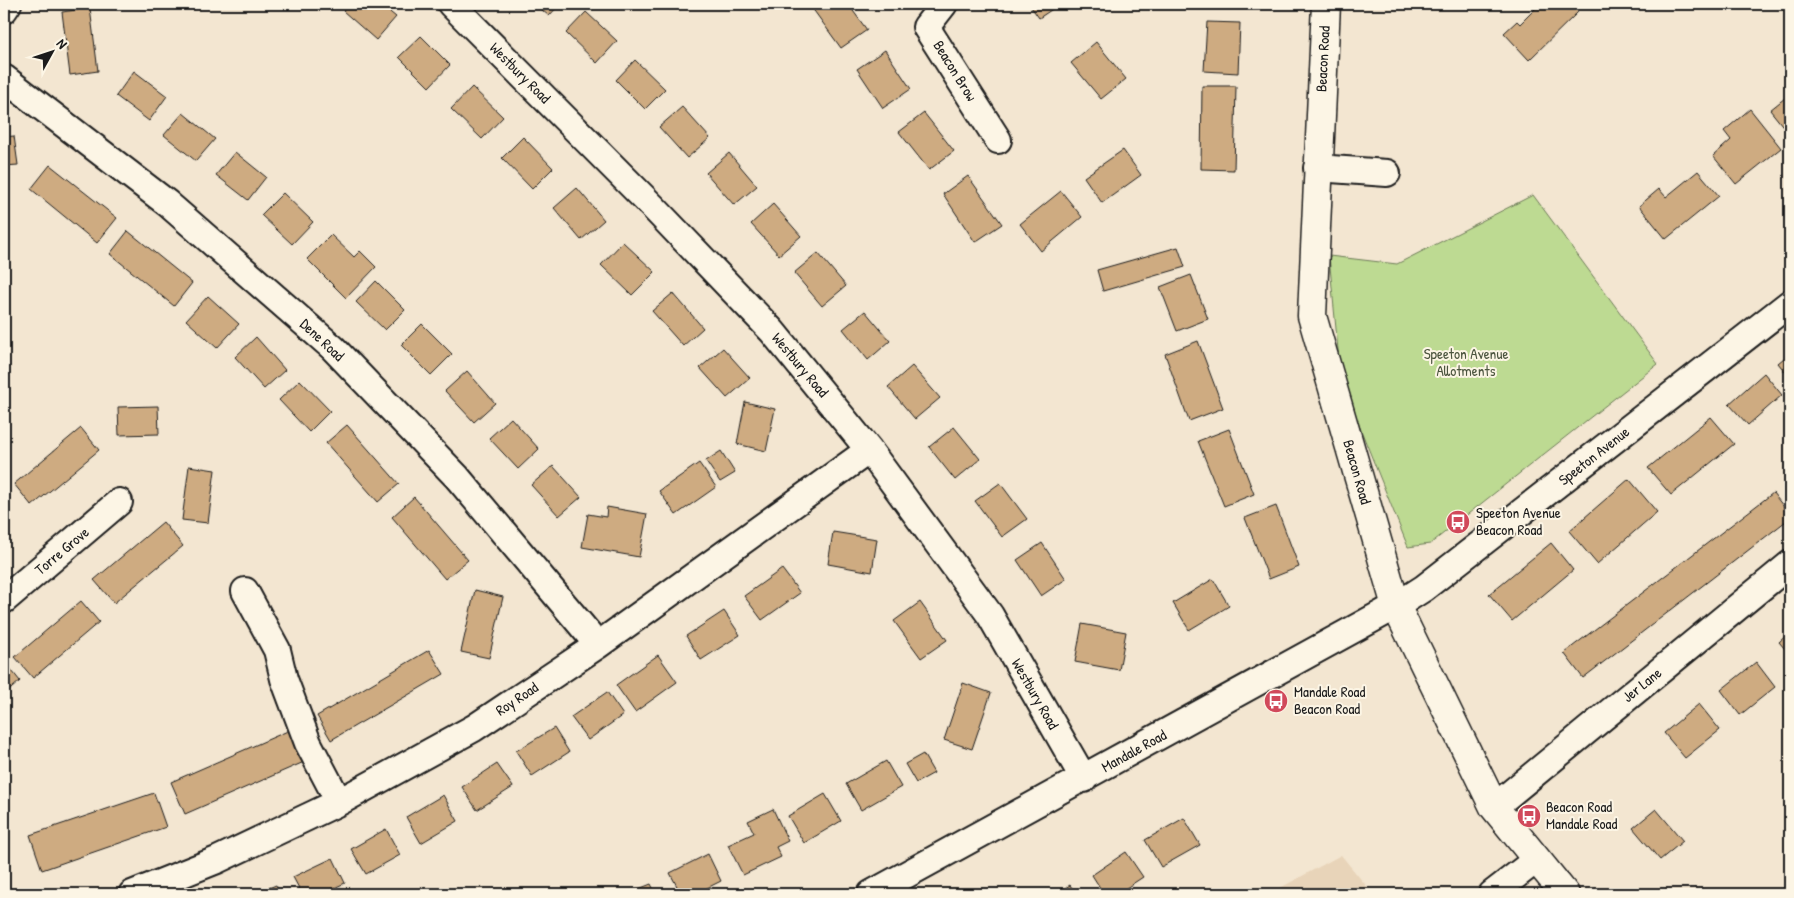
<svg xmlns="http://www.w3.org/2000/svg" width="1794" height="898" font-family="'Patrick Hand',sans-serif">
	<rect width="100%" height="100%" fill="#f3e6d1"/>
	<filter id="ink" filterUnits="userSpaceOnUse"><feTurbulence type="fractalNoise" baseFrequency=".02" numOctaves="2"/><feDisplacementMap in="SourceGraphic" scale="10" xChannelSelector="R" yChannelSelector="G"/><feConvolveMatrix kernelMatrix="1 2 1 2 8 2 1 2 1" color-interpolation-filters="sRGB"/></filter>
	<g filter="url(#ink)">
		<path fill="#e8d4b9" d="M1341,855L1373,894H1269Z"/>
		<path fill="#bdda92" stroke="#6c7b57" d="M1533,195L1658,364L1430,544L1408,547L1352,408L1339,360L1329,256L1397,264Z"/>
		<path fill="#ceab81" stroke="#1c1c1c" d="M349,4H380L396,17L376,40L343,11Z
			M535,4H560L549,16Z
			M817,4H848L867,30L841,48L812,8Z
			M1029,4H1060L1039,18Z
			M1540,4H1570L1578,12L1529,60L1504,33L1517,21L1520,24Z
			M90,8L98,71L70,75L62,12Z
			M586,12L617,41L597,63L566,33Z
			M1207,22L1240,23L1238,73L1204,71Z
			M421,36L450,65L429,87L399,57Z
			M1096,42L1126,79L1101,99L1071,63Z
			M885,50L911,89L883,108L857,69Z
			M635,60L665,89L645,109L616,80Z
			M134,71L167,96L149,121L116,96Z
			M1202,86H1236L1234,170L1201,169Z
			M472,87L503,117L482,139L451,109Z
			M1790,94V135L1770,110Z
			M682,107L710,138L687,158L659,127Z
			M1750,109L1781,148L1736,184L1713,156L1731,140L1724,131Z
			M183,113L215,139L196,161L164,135Z
			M924,113L954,151L929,170L899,132Z
			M14,136L18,165L4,166V137Z
			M523,137L553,168L532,189L502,158Z
			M1123,150L1141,175L1102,203L1084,177Z
			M235,152L266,177L248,200L216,175Z
			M729,153L757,186L734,205L706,173Z
			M50,165L117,218L97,243L31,189Z
			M1698,171L1719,196L1666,239L1639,206L1659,189L1666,197Z
			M968,176L1002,224L975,242L943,194Z
			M577,188L604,220L581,240L554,208Z
			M1061,191L1082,217L1041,251L1020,224Z
			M283,193L313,222L292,244L261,215Z
			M773,204L801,236L779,255L751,224Z
			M128,231L192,283L174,306L110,254Z
			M331,235L354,257L360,251L376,267L346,298L307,259Z
			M623,242L655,272L632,295L601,265Z
			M1178,247L1185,267L1103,291L1097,270Z
			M818,253L846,286L822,306L794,273Z
			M1191,275L1208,319L1177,331L1160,287Z
			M376,281L405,310L385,330L356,302Z
			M673,293L703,328L683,346L652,311Z
			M208,296L239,324L217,348L186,320Z
			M865,311L890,341L868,360L843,329Z
			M422,324L452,354L431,375L401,345Z
			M256,337L285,370L264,389L235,357Z
			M1198,341L1223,408L1189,421L1165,354Z
			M723,348L750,378L727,398L700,368Z
			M1790,353V378L1778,363Z
			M912,366L940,398L915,419L888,387Z
			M467,371L495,403L474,422L445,391Z
			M1764,373L1782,395L1748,425L1729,404Z
			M300,380L330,411L309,432L279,400Z
			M745,402L775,409L766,451L737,444Z
			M158,406L159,434L119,435L118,407Z
			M1711,417L1734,444L1671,495L1648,468Z
			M511,418L539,449L518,469L489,438Z
			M347,425L399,484L378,502L326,443Z
			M954,427L980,459L955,480L929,447Z
			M81,428L99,450L32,506L14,484Z
			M1229,429L1254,494L1224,506L1198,441Z
			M721,451L735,473L720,482L706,461Z
			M699,463L716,487L676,515L659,491Z
			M189,466L215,470L208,523L182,520Z
			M553,466L581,497L559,516L531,485Z
			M1629,479L1657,512L1597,564L1569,531Z
			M1000,483L1027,519L1002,537L975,501Z
			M1773,493L1790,515V518L1583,678L1564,653Z
			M414,497L468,560L445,579L392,517Z
			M1276,506L1299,567L1269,579L1245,518Z
			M607,507L647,514L639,557L582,547L588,514L606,517Z
			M163,522L183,546L114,603L94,580Z
			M833,532L877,539L872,572L828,564Z
			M1042,543L1066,579L1041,596L1017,560Z
			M1551,543L1573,570L1512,621L1489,594Z
			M782,569L800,593L762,620L744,596Z
			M1213,579L1229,606L1189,630L1173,603Z
			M475,590L503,597L489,658L461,652Z
			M81,601L99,622L33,678L15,657Z
			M920,602L947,640L921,658L894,621Z
			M724,611L740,635L701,660L686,636Z
			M1082,624L1126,632L1119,670L1075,662Z
			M1790,632V655L1779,642Z
			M429,650L444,674L331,740L317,716Z
			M658,655L677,682L635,712L616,685Z
			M4,661L20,681L4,695Z
			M1756,662L1775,687L1740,715L1721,690Z
			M963,683L991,693L972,749L944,740Z
			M607,692L623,715L588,740L571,717Z
			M1699,704L1720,730L1685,758L1664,733Z
			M554,728L569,752L532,776L516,751Z
			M290,730L304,762L185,814L171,782Z
			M923,754L934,773L916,783L905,764Z
			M886,761L901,787L861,810L846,784Z
			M497,764L513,787L477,810L462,787Z
			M154,793L166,827L42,870L30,835Z
			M825,794L841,821L804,843L788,816Z
			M443,795L458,821L421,843L406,817Z
			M773,809L788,841L776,847L781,857L743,875L728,845L754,833L748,821Z
			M1656,809L1683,841L1660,860L1633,828Z
			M1184,818L1200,845L1161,867L1145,840Z
			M386,829L400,855L366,874L351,849Z
			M1126,852L1143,877L1117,894H1104L1092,875Z
			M708,854L721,881L695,894H681L670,873Z
			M333,858L345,883L321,894H302L293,877Z
			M651,884L656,894H626Z
			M276,885L280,894H254Z
			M1070,885L1076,894H1056Z"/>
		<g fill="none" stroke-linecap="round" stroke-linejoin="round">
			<g stroke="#1c1c1c" stroke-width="30">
				<path id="minor" d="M451,4L653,207L772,331L869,450L990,615L1084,779
					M944,4L926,27L998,140
					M4,10L8,4
					M4,78L167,203L333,348L457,477L598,645
					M1317,168L1387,173
					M245,591L277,650L284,679L308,743L339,802
					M4,600L119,502
					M1494,807L1790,564
					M132,894L217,860L339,802L474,728L598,645L869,450
					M871,894L1396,606L1424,588L1790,303
					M1492,894L1536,860"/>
			</g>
			<g stroke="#1c1c1c" stroke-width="31">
				<path id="major" d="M1326,4L1312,316L1396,606L1494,807L1565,894"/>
			</g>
			<use href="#minor" stroke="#fcf5e5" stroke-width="26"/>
			<use href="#major" stroke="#fcf5e5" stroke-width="28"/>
		</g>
	</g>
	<defs>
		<g id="bus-disc" transform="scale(1.25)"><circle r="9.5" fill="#d1495b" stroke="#fcf5e5"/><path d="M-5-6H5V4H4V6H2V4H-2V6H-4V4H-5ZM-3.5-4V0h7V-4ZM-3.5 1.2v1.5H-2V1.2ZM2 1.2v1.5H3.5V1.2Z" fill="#fff"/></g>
	</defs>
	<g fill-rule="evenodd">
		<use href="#bus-disc" x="1458" y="522"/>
		<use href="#bus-disc" x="1276" y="701"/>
		<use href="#bus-disc" x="1529" y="816"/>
	</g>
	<g text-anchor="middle" stroke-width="4" stroke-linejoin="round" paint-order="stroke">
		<g font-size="15" fill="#1c1c1c" stroke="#fcf5e5">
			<text transform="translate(1323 59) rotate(-87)" y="5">Beacon Road</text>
			<text transform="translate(955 71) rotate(58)" y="5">Beacon Brow</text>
			<text transform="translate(520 73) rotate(45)" y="5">Westbury Road</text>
			<text transform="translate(322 340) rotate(43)" y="5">Dene Road</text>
			<text transform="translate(800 365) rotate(50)" y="5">Westbury Road</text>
			<text transform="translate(1594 456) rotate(-38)" y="5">Speeton Avenue</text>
			<text transform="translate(1357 472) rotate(74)" y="5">Beacon Road</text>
			<text transform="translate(62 551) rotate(-40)" y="5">Torre Grove</text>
			<text transform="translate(1642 685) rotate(-39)" y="5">Jer Lane</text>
			<text transform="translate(1035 694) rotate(60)" y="5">Westbury Road</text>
			<text transform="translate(517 699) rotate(-34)" y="5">Roy Road</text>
			<text transform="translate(1134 751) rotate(-29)" y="5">Mandale Road</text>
		</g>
		<g font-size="15" fill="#4c553f" stroke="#fcf5e5">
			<text x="1466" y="359">Speeton Avenue<tspan x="1466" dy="17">Allotments</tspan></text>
		</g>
		<g font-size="15" fill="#1c1c1c" stroke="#fcf5e5" text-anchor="start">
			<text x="1476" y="518">Speeton Avenue<tspan x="1476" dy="17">Beacon Road</tspan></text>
			<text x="1294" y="697">Mandale Road<tspan x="1294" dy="17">Beacon Road</tspan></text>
			<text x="1546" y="812">Beacon Road<tspan x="1546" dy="17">Mandale Road</tspan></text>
		</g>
	</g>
	<rect width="1794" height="898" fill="none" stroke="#fcf5e5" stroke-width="20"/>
	<rect x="10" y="10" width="1774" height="878" fill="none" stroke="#1c1c1c" stroke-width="2" filter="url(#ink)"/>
	<g transform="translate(52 52) rotate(50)" stroke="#fcf5e5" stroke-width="4" paint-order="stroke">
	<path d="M0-4L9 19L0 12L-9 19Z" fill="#1c1c1c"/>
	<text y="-8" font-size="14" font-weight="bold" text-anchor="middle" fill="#1c1c1c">N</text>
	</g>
</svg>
